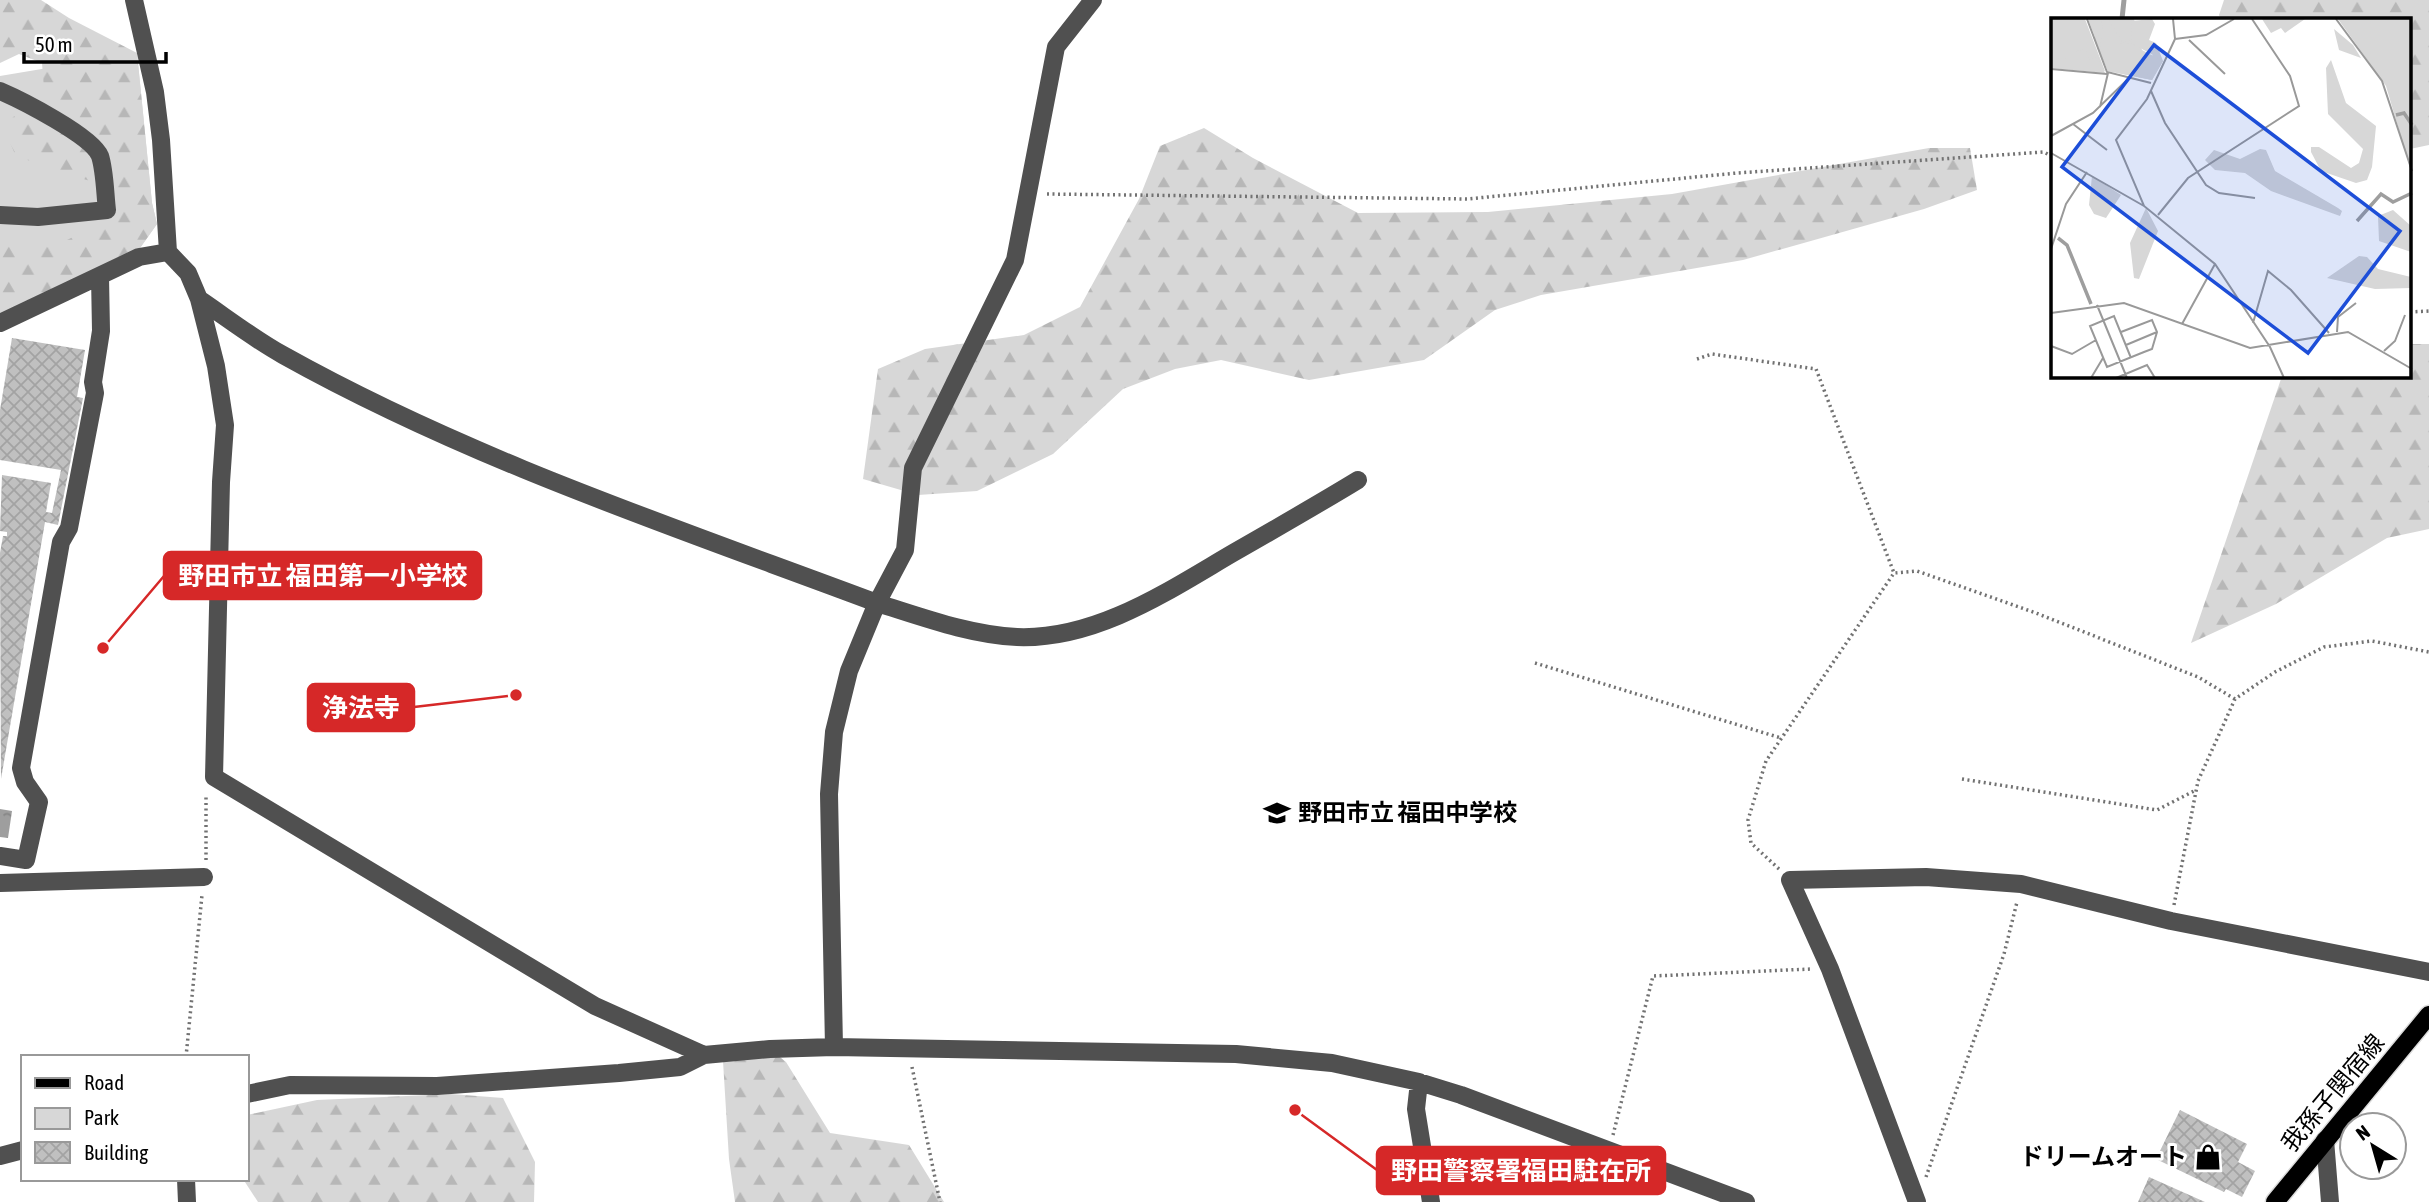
<svg xmlns="http://www.w3.org/2000/svg" width="2429" height="1202" font-family="'Asap Condensed','Noto Sans JP',sans-serif">
	<defs>
		<pattern id="forest-firs" width="22" height="20" patternUnits="userSpaceOnUse" patternTransform="scale(1.75)"><rect width="22" height="20" fill="#d7d7d7"/><path d="M5 1l3.5 6h-7zM16 11l3.5 6h-7z" fill="#b7b7b7"/></pattern>
		<pattern id="water-ripples" width="26" height="14" patternUnits="userSpaceOnUse" patternTransform="scale(1.75)"><rect width="26" height="14" fill="#9e9e9e"/><path d="M2 4q2-2 4 0t4 0M15 11q2-2 4 0t4 0" fill="none" stroke="#868686"/></pattern>
		<pattern id="building-cross-hatch" width="8" height="8" patternUnits="userSpaceOnUse" patternTransform="scale(1.75)"><rect width="8" height="8" fill="#c0c0c0"/><path d="M0 0l8 8M0 8l8-8" fill="none" stroke="#a3a3a3"/></pattern>
	</defs>
	<rect width="100%" height="100%" fill="#fff"/>
	<path fill="#d7d7d7" d="M137,53L152,203L157,224L140,248L0,315V76Z"/>
	<path fill="url(#forest-firs)" d="M0,0H41L69,18L137,53L152,203L157,224L140,248L129,255L0,315V243L53,247L91,228L116,210L107,186L40,166L15,154L5,131L7,122L32,102L44,88L42,63L19,54L0,63Z
		M2224,0H2429V145L2410,149V19H2221L2219,15Z
		M1204,128L1253,158L1358,213L1488,212L1672,194L1929,148H1970L1977,190L1924,209L1743,260L1541,295L1495,310L1424,360L1309,380L1221,360L1175,369L1123,389L1053,454L977,491L918,495L863,479L878,369L925,349L1024,335L1080,307L1139,199L1160,146Z
		M2410,344H2429V529L2387,538L2276,604L2191,643L2282,376H2410Z
		M765,1045L786,1062L830,1133L909,1145L944,1202H735L729,1159L723,1061Z
		M451,1094L503,1098L535,1162L534,1202H258L243,1179H247V1115L317,1100Z"/>
	<path fill="url(#water-ripples)" d="M0,809L12,811L8,838L0,837Z"/>
	<g fill="none" stroke-linecap="round" stroke-linejoin="round">
		<path stroke="#9e9e9e" stroke-width="5" d="M2122,19L2124,0"/>
	</g>
	<path fill="url(#building-cross-hatch)" d="M12,338L85,350L77,397L83,398L58,525L45,522L1,779L0,553L3,536H7V532L0,531L2,475L51,483L46,512L52,513L61,470L0,460V410Z
		M2180,1110L2247,1144L2238,1162L2255,1171L2242,1197L2226,1189L2224,1192L2156,1159Z
		M2149,1177L2205,1202H2138Z"/>
	<g fill="none" stroke-linecap="round" stroke-linejoin="round">
		<g stroke="#dbdbdb" stroke-width="21">
			<path id="major" d="M2275,1202L2429,1015"/>
		</g>
		<path stroke="#727272" stroke-width="3.5" stroke-dasharray="2 3.5" stroke-linecap="butt" d="M1047,194L1467,199L1737,173L2044,152L2053,157
			M2410,312L2429,311
			M1697,359L1712,354L1816,369L1894,573
			M1535,663L1781,738
			M1962,779L2157,810L2196,790
			M206,860V794
			M1779,869L1751,843L1748,820L1766,761L1894,573L1917,571L2036,613L2198,677L2235,699
			M2174,905L2198,781L2235,699L2275,672L2324,647L2372,641L2429,652
			M186,1057L202,895
			M912,1067L940,1202
			M1613,1135L1653,976L1811,969
			M1926,1177L2004,954L2017,902"/>
		<path stroke="#505050" stroke-width="18" d="M134,0L155,92L161,140L168,252L188,273L199,299L216,366L225,425L221,482L214,777L595,1006L704,1055L770,1049L834,1047L1236,1054L1332,1063L1419,1082L1461,1095L1746,1202
			M0,91C21,100 92,136 100,156C105,172 105,194 107,210L38,217L0,215
			M199,299C227,318 254,339 283,355C471,460 677,528 877,603C922,617 970,635 1017,637C1096,640 1168,591 1233,553C1275,529 1317,505 1358,480
			M0,323L139,257L168,252
			M0,856L26,860L39,802L25,782L21,768L61,542L69,528L95,393L93,382L101,331L100,276
			M0,883L204,877
			M834,1047L829,794L834,732L849,671L877,603L905,550L913,468L1015,260L1056,47L1093,0
			M1419,1082L1416,1109L1431,1202
			M247,1094L290,1085L437,1086L619,1073L680,1067L704,1055
			M2325,1140L2330,1202
			M0,1156L23,1150
			M186,1179L187,1202
			M1917,1202L1830,969L1790,880L1926,877L2021,884L2171,921L2429,972"/>
		<use href="#major" stroke="#000" stroke-width="18"/>
	</g>
	<defs>
		<g id="school-bare" transform="scale(2.1)"><path d="M0-5L7-2L0 1L-7-2ZM-4 1L0 2.5L4 1V4Q0 6-4 4Z" fill="#000" stroke="#fff" stroke-width="2.5" paint-order="stroke"/></g>
		<g id="shop-bare" transform="scale(2.1)"><path d="M-5-2.5h2.3a2.7 3.5 0 0 1 5.4 0H5L5.5 6h-11ZM-1.5-2.5h3a1.5 2.3 0 0 0-3 0Z" fill="#000" stroke="#fff" stroke-width="2.5" paint-order="stroke"/></g>
	</defs>
	<g fill-rule="evenodd">
		<use href="#school-bare" x="1277" y="813"/>
		<use href="#shop-bare" x="2208" y="1157"/>
	</g>
	<g text-anchor="middle" stroke-width="6" stroke-linejoin="round" paint-order="stroke">
		<g font-size="24" font-weight="bold" fill="#000" stroke="#fff" text-anchor="start">
			<text x="1298" y="821">野田市立 福田中学校</text>
			<text x="2187" y="1165" text-anchor="end">ドリームオート</text>
		</g>
		<g font-size="24" fill="#000" stroke="#fff">
			<text transform="translate(2333 1093) rotate(-50)" y="8">我孫子関宿線</text>
		</g>
	</g>
	<g transform="translate(2051 18)">
		<rect width="360" height="360" fill="#fff"/>
		<path d="M0,1H34L54,53L32,48L0,50ZM37,1H83L91,32L112,43L101,62L57,53ZM211,1H254L234,15L230,10L220,15ZM287,1H360V153L335,68Z" fill="#d7d7d7"/>
		<path d="M50,1H57L72,25L81,21L80,3L101,1L104,6L98,22L105,25L112,43L101,62L57,53L42,19L51,17L49,28L57,43L75,44L89,56L98,57L92,44L102,37L80,25L67,26L52,13ZM283,11L302,27L310,40L288,32ZM35,31L38,42L47,39L54,55L0,50V41L22,40V34ZM280,42L295,85L325,108L321,149L316,162L305,165L270,153L260,134V129H268L300,150L308,145L312,131L277,96L275,50ZM209,131L215,132L224,153L287,190L291,193L289,198L220,173L194,155L164,152L154,142L163,132L189,141ZM41,158L70,177L55,200L43,196L38,187ZM95,190L107,213L88,261L83,260L79,225ZM342,192L360,208V234L328,223L327,198ZM308,238L316,239L327,251L360,259V270L324,271L276,260Z" fill="#d7d7d7"/>
		<path fill="none" stroke="#9e9e9e" stroke-width="3.5" d="M345,97L353,95L361,107M306,203L330,176L342,184L361,175M7,220L16,227L40,286"/>
		<path fill="none" stroke="#999" stroke-width="2" d="M36,1L56,54L100,65M122,1L124,21L96,81L65,122L93,188L164,246L219,329L233,360M285,1L331,63L361,153M124,21L155,17L183,1M138,22L174,56M0,51L56,56M100,73L114,105L155,167L168,175L204,180M49,89L57,55M22,106L56,132M0,118L42,95L78,60M0,135L93,188M107,197L137,160L248,88L239,58L201,1M0,231L15,186L36,154M46,287L76,360M0,295L73,285L199,330L297,314L361,351M202,305L217,253L240,272L278,315M131,306L164,246M70,314L101,302L106,314L101,331L93,334L56,349L39,308L63,298L80,340M286,314L287,299L305,285M75,327L106,314M0,328L21,336L45,322M333,333L344,323L354,297M40,360L52,340M65,360L96,347L104,360"/>
		<path fill="#1d4ed8" fill-opacity="0.15" stroke="#1d4ed8" stroke-width="3.5" d="M103,27L349,213L257,335L11,149Z"/>
		<rect width="360" height="360" fill="none" stroke="#000" stroke-width="3.5"/>
	</g>
	<path fill="none" stroke="#d62828" stroke-width="2.5" d="M103 648L164 576M516 695L414 707M1295 1110L1377 1170"/>
	<g fill="#d62828" stroke="#fff" stroke-width="2.5">
		<circle cx="103" cy="648" r="7"/>
		<circle cx="516" cy="695" r="7"/>
		<circle cx="1295" cy="1110" r="7"/>
	</g>
	<g fill="#d62828" stroke="#d62828" stroke-width="2.5">
		<rect x="164" y="552" width="317" height="47" rx="7"/>
		<rect x="308" y="684" width="106" height="47" rx="7"/>
		<rect x="1377" y="1147" width="288" height="47" rx="7"/>
	</g>
	<g font-size="26" text-anchor="middle" font-weight="bold" fill="#fff">
		<text x="323" y="585">野田市立 福田第一小学校</text>
		<text x="361" y="717">浄法寺</text>
		<text x="1521" y="1180">野田警察署福田駐在所</text>
	</g>
	<rect x="21" y="1055" width="228" height="126" fill="#ffffff" stroke="#999999" stroke-width="2"/>
	<rect x="35" y="1078" width="35" height="10" fill="#000000" stroke="#999999" stroke-width="2"/>
	<text x="84" y="1090" font-size="21" fill="#000000">Road</text>
	<rect x="35" y="1108" width="35" height="21" fill="#d7d7d7" stroke="#999999" stroke-width="2"/>
	<text x="84" y="1125" font-size="21" fill="#000000">Park</text>
	<rect x="35" y="1142" width="35" height="21" fill="url(#building-cross-hatch)" stroke="#999999" stroke-width="2"/>
	<text x="84" y="1160" font-size="21" fill="#000000">Building</text>
	<g transform="translate(2373 1146) rotate(323)"><circle r="33" fill="#ffffff" stroke="#999999" stroke-width="2"/>
	<path d="M0-5L12 26L0 18L-12 26Z" fill="#000000"/>
	<text y="-10" font-size="19" font-weight="bold" text-anchor="middle" fill="#000000">N</text>
	</g>
	<path d="M24 52v10h142v-10" fill="none" stroke="#000000" stroke-width="3.5"/>
	<text x="35" y="52" font-size="21" fill="#000000" stroke="#ffffff" stroke-width="5" paint-order="stroke">50 m</text>
</svg>
